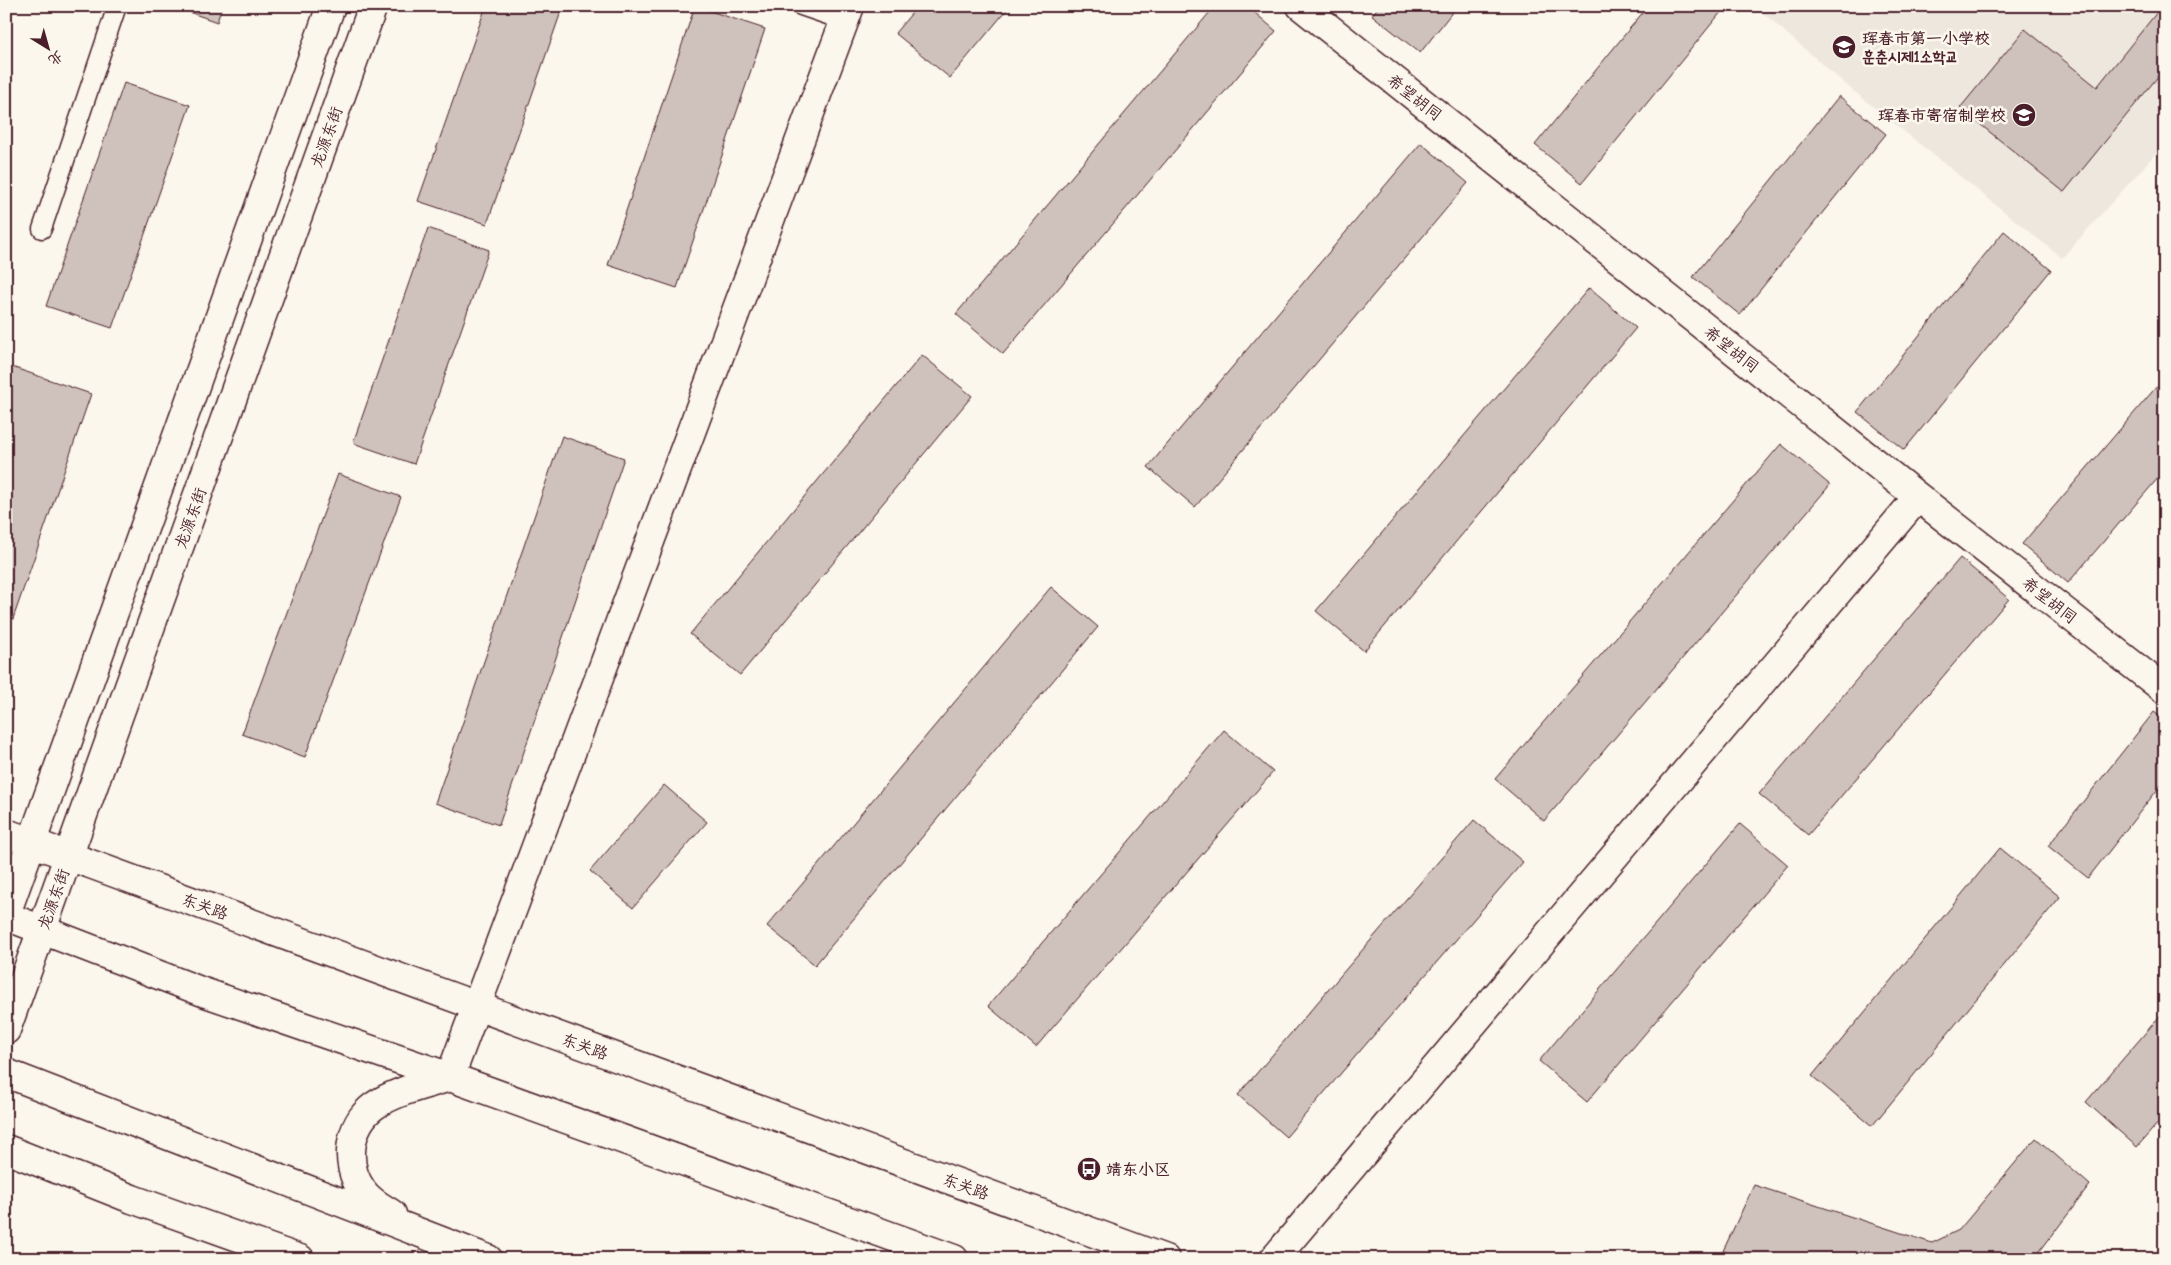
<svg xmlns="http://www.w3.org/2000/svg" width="2171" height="1265" font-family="'Comic Neue','LXGW WenKai TC','Poor Story',sans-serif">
	<rect width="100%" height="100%" fill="#fbf7ec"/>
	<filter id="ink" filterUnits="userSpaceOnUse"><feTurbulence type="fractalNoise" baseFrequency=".02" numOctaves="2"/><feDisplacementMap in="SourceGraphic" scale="10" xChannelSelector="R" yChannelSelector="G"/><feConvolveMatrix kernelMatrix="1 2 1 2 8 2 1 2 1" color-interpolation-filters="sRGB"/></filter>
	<g filter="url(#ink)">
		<path fill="#eee7de" d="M1755,6H2165V143L2062,258L1850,88Z"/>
		<path fill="#cfc2bc" stroke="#4a1f2b" d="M172,6H222L217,22Z
			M486,6H563L487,224L418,201Z
			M695,6L765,29L677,288L608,265Z
			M918,6H1010L950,78L895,33Z
			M1215,6H1247L1276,31L1003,354L956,314Z
			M1379,6H1457L1420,53L1372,15Z
			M1648,6H1726L1582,183L1535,145Z
			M2162,6H2165V68L2064,192L1960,108L2025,29L2097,87Z
			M124,83L190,105L112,328L46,306Z
			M1839,96L1886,134L1740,315L1693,277Z
			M1421,143L1468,183L1195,507L1148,467Z
			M428,228L489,250L414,464L353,443Z
			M2004,231L2051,270L1904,450L1857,412Z
			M1589,288L1636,328L1364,651L1316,611Z
			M922,355L972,396L740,675L690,634Z
			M6,365L91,394L6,639Z
			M2164,378L2165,470L2068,583L2022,544Z
			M562,436L624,458L499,825L435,803Z
			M1781,444L1830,485L1544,821L1495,779Z
			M338,474L401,497L305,757L242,734Z
			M1960,558L2009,599L1808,835L1759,794Z
			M1051,587L1098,627L815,965L767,926Z
			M2154,712L2165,720V780L2088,878L2048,846Z
			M1224,730L1273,772L1036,1047L988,1006Z
			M664,785L707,822L633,908L590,871Z
			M1474,820L1523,862L1286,1137L1238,1095Z
			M1740,824L1788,865L1587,1102L1539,1061Z
			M2000,848L2060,897L1872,1126L1812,1076Z
			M2165,1010V1115L2137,1147L2086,1102Z
			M2036,1138L2090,1185L2034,1259H1745L1723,1251L1754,1185L1932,1243L1959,1230Z"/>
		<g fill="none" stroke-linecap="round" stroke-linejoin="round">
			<g stroke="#4a1f2b" stroke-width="21">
				<path id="lane" d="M801,6L845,21
					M42,229L117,6"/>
			</g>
			<g stroke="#4a1f2b" stroke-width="31">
				<path id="street" d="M1301,6L1918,497L2165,690
					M450,1077L850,6
					M1274,1259L1918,497"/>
			</g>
			<g stroke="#4a1f2b" stroke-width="31">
				<path id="secondary" d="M6,833L1165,1259
					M6,914L331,6
					M6,916L203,992L450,1077L954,1259
					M6,1030L373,6
					M6,1073L488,1259
					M6,1149L132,1199L300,1259
					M392,1214C381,1207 369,1201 362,1190C344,1165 348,1125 374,1106C395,1091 425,1085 450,1077"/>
			</g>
			<use href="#lane" stroke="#fbf7ec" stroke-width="18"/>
			<use href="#street" stroke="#fbf7ec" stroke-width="28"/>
			<use href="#secondary" stroke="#fbf7ec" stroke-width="28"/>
		</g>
	</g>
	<defs>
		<g id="school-disc" transform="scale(1.25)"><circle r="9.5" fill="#4a1f2b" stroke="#fbf7ec"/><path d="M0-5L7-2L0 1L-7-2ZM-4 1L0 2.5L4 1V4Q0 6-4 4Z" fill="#fff"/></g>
		<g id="bus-disc" transform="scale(1.25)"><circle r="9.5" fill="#4a1f2b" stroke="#fbf7ec"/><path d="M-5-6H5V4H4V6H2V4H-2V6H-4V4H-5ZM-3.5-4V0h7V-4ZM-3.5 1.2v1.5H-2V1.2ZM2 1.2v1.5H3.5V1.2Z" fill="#fff"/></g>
	</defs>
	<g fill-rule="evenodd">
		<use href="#school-disc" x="1844" y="47"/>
		<use href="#school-disc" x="2024" y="115"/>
		<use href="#bus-disc" x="1089" y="1169"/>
	</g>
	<g text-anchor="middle" stroke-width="5" stroke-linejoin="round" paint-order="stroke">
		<g font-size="16" font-weight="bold" fill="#4a1f2b" stroke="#fbf7ec" text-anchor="start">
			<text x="1862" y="44">珲春市第一小学校<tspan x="1862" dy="18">훈춘시제1소학교</tspan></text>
			<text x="2006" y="121" text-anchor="end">珲春市寄宿制学校</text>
			<text x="1106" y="1175">靖东小区</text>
		</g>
		<g font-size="16" fill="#4a1f2b" stroke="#fbf7ec">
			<text transform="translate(1415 97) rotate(38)" y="6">希望胡同</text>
			<text transform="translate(326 137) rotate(-70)" y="6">龙源东街</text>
			<text transform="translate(1732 349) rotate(38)" y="6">希望胡同</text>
			<text transform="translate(190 518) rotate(-70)" y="6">龙源东街</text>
			<text transform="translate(2050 600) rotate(38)" y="6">希望胡同</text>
			<text transform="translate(53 899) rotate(-70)" y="6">龙源东街</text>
			<text transform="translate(205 906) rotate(20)" y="6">东关路</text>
			<text transform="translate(585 1046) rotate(20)" y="6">东关路</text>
			<text transform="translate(966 1186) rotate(20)" y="6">东关路</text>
		</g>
	</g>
	<rect width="2171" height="1265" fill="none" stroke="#fbf7ec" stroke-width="25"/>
	<rect x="12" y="12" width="2146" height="1240" fill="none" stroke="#4a1f2b" stroke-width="2" filter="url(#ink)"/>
	<g transform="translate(48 48) rotate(143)" stroke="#fbf7ec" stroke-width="4" paint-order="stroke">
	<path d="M0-4L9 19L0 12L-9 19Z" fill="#4a1f2b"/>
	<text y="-8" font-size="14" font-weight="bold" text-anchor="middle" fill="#4a1f2b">北</text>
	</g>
</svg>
